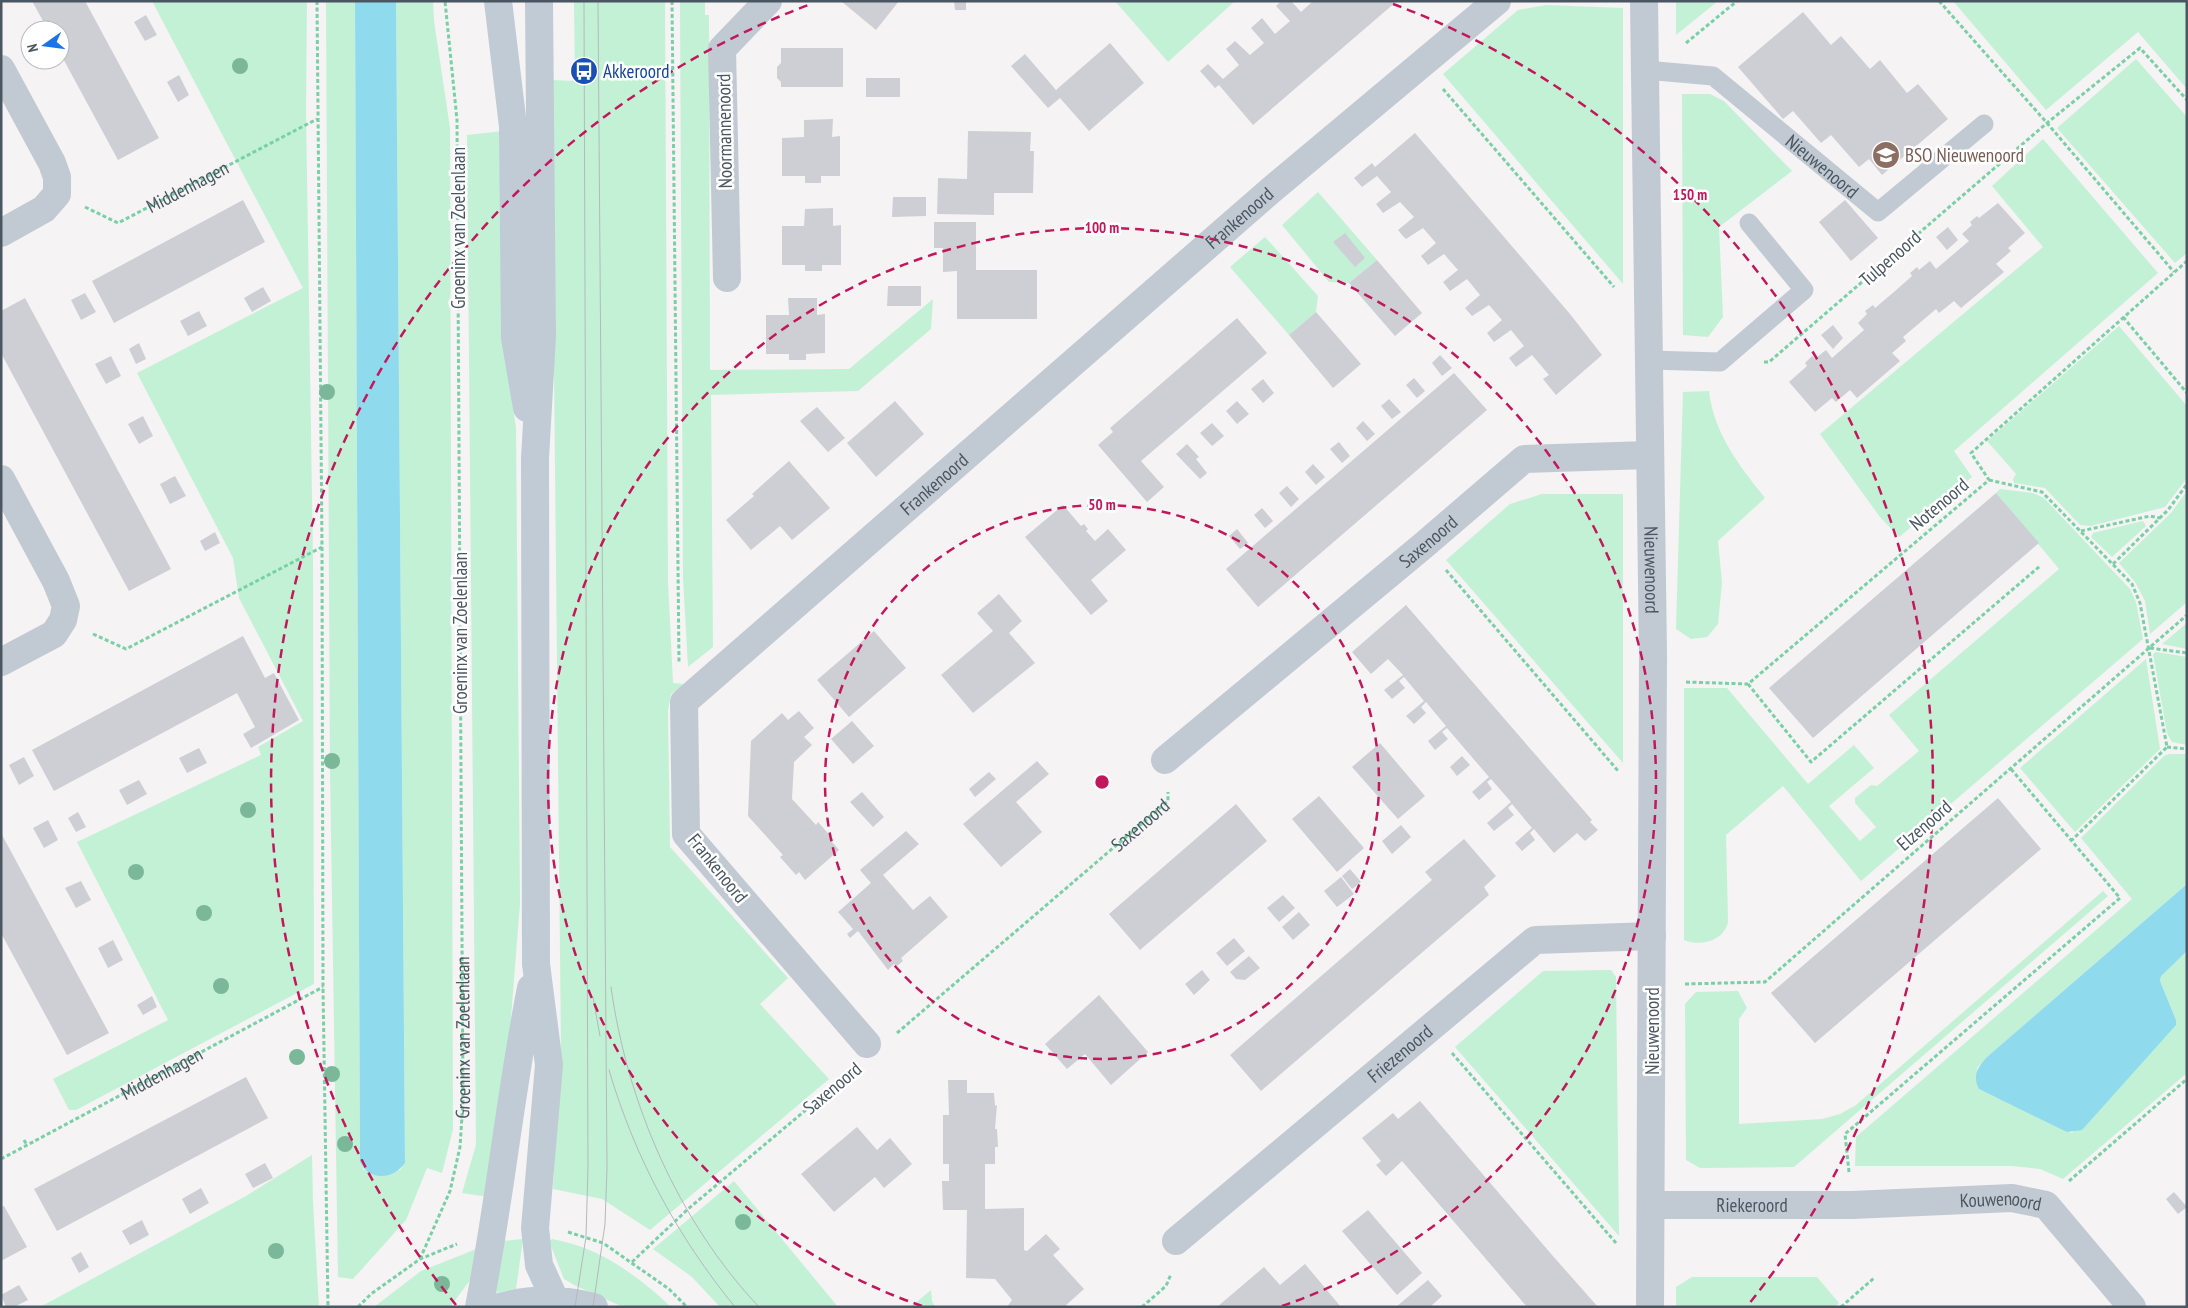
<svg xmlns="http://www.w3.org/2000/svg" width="2188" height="1308" font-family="'PT Sans Narrow',sans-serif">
	<rect width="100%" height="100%" fill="#f5f3f3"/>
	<path fill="#c3f1d5" d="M152,1H307L306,111L313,562L314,984L76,1110H69L53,1079L168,1020L77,842L261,755L258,747L303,721L239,598L233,558L137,373L303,288Z
		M326,1H355L360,1162L364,1170H400L405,1163L396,1H433L434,21L450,128L453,1129L442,1173L427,1168L406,1220L353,1279L338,1277L330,771Z
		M574,1H665L668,582L673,683L684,684L671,694L668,710L670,847L788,978L760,1004L829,1079L650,1230L602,1199L553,1189L561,1049L551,80L575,81Z
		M680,1H705V15H709L710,370L849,369L933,299L931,329L858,391L711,395L713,647L688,667L683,578Z
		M1115,1H1235L1168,62Z
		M1676,1H1718L1676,35Z
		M1953,1H2187V89L2138,32L2046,110Z
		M1546,5L1623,8V284L1443,74L1518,10Z
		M2136,59L2187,117V253L2175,263L2057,128Z
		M1682,94H1710L1724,101L1792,171L1719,227L1723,317L1708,337L1683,335Z
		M504,131L505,352L516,428L520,904L504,1105L489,1197L462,1193L476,1145L467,135Z
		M2043,139L2158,273L1954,451L1972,477L1899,537L1880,517L1820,434L2043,247L1992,186Z
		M1318,192L1377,260L1349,283L1329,282L1282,225Z
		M1265,237L1318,296L1316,312L1289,335L1230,267Z
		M2119,326L2187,406V478L2165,507L2091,526L2080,525L2045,488L2014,483L2013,479L2016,474L1987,441Z
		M1709,391C1714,434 1739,465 1765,498L1718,541L1722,582L1718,624L1707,637L1691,639L1676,629L1683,392Z
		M2000,489L2033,493L2044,498L2130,589L2136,602L2143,639L1861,881L1783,786L1726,835L1728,922C1724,941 1700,947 1684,940V688H1727L1808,784L1854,745L1874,768L1829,806L1860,841L1876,827L1855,803V798L1871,785L1877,786L1919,751L1889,715L2059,569L1996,493Z
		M2187,491V602L2150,634L2145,601L2135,582L2119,563L2171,513Z
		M1542,494H1623V763L1446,560L1510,504Z
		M2143,521L2146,526L2112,557L2091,537L2093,533Z
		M2187,623V649L2162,644Z
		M2156,652L2187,657V745L2172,742L2167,733L2153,654Z
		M2146,659L2160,749L2075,832L2020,768Z
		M2169,754H2187V884L1987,1057L1977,1068L1979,1089L2072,1133L2176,1020L2160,981L2161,975L2187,951V1073L2063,1179L2040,1169L2012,1166H1855L1856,1137L2132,899L2081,838L2164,756Z
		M2103,891L2108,896L1794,1167L1700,1168L1686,1160L1685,1004L1696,992L1738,991L1747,1008L1739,1019V1124L1822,1119L1840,1114L1856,1105Z
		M1611,970L1616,977L1619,1236L1455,1047L1543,971Z
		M312,1155L313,1203L319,1307H40L246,1196Z
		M734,1181L838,1307H720L692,1277L653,1249Z
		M523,1239L516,1289L495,1293L504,1241Z
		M552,1239C599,1247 637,1275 671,1307H623L574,1285L564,1279L549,1241Z
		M479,1248L471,1279L450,1307H374L421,1271Z
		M1692,1277H1817L1839,1303L1835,1307H1676V1287Z
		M931,1290L932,1301L935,1307H911Z"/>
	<path fill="#90daee" d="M355,1H396L405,1163C393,1180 369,1181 360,1162Z
		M2187,884V951L2161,976L2160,981L2176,1020V1025L2082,1130L2067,1132L1979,1089C1972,1075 1978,1067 1987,1057Z"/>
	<path fill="#cdcfd5" d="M32,1H85L159,138L118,160L60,53V30H48Z
		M841,1H899L876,30Z
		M954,1H966V10H955Z
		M1281,1H1291L1301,12L1313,1H1397L1253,125L1219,85L1215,88L1200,71L1208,64L1223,79L1239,65L1226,49L1235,41L1250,55L1264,43L1251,28L1262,18L1275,34L1290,21L1276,6Z
		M1803,12L1831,45L1841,36L1870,69L1880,60L1907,93L1918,84L1948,119L1882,175L1869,159L1859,167L1831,135L1821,143L1793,111L1783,119L1738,67Z
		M146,15L157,35L145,41L134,22Z
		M1110,43L1144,83L1089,131L1060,98L1048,108L1011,66L1025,54L1056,90Z
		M781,48H843V87H781V82L777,78V67L781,63Z
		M179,75L189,95L178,102L167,82Z
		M866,78H900V97H866Z
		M833,119L832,137L840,136V176H821V183H805V176H782V138L804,137V120Z
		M968,131L1031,132L1030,151H1034L1033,193H994V215L937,214L938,178L967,179Z
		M1415,133L1570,314L1602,355L1556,395L1543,379L1549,375L1532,355L1516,367L1509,358L1524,346L1511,330L1494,342L1487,333L1502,320L1489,305L1472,316L1465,308L1480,295L1467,279L1450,291L1443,282L1458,270L1444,254L1428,265L1421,256L1436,243L1423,228L1406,239L1402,235L1398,230L1414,217L1400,202L1383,213L1376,204L1391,192L1377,176L1362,187L1354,178L1372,163L1375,167Z
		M893,197H926V216L892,217Z
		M243,200L265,242L114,323L92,281Z
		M1845,200L1878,238L1851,261L1819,222Z
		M1998,203L2025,233L2008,248L2011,251L1996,264L2004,272L1961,308L1954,301L1939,313L1936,309L1903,337L1906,341L1892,353L1900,361L1857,398L1850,390L1836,402L1832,398L1815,412L1789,382L1807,366L1805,363L1812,356L1815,359L1826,350L1832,358L1864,330L1858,323L1867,314L1865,311L1873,305L1875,308L1894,292L1912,276L1910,273L1917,267L1919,270L1930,261L1936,269L1969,241L1962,234L1972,225L1970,222L1977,216L1979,218Z
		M833,208V226L841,225V265H822V271H805V265H782V226H804L805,209Z
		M934,222H976V270H1037V319H957V271L943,272V248H934Z
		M1948,227L1958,240L1947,250L1936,237Z
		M1345,233L1365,258L1355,267L1333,242Z
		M1377,260L1422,313L1395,336L1349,283Z
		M888,286H921V306H887Z
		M263,287L271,301L252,312L244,298Z
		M85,293L96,312L81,320L71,300Z
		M25,298L171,569L129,591L1,353V311Z
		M788,298H817V315L825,314V353L806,354V360H789V354H766V315H789Z
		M199,311L207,326L188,336L180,321Z
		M1316,312L1361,364L1333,388L1289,335Z
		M1237,318L1267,353L1141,461L1164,487L1147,502L1098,445L1113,432L1110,428Z
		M1833,325L1843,338L1833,349L1821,335Z
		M139,343L146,359L136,364L129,349Z
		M1440,355L1452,368L1442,376L1432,363Z
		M111,356L121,376L106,384L95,364Z
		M1454,373L1487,410L1258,607L1226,569Z
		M1414,378L1425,391L1417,398L1406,385Z
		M1263,379L1274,393L1263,403L1251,389Z
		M1389,399L1401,412L1392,419L1381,406Z
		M895,401L924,434L876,477L847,443Z
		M1237,401L1249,414L1237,424L1226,411Z
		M817,407L845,438L828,452L800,421Z
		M143,416L153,436L139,444L128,424Z
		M1363,421L1375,434L1367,441L1356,428Z
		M1212,423L1224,436L1212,446L1200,433Z
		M1339,442L1350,456L1342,463L1330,449Z
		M1187,444L1199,457L1196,459L1207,473L1200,479L1176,454Z
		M789,461L830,508L792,540L780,526L751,550L726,520L754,496L752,494Z
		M1313,464L1325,477L1316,485L1305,472Z
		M175,476L186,496L170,504L160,484Z
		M1287,486L1299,499L1291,507L1279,493Z
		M1996,493L2039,543L1813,738L1769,688Z
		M1063,505L1081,526L1084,524L1088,529L1086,531L1095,541L1108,529L1126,550L1091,580L1108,601L1091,615L1025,537Z
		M1262,508L1273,521L1265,528L1254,515Z
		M1237,529L1248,543L1240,549L1229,536Z
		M215,532L220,543L205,551L200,541Z
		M999,594L1022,621L1009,633L1035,663L973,713L941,675L993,631L977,613Z
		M1406,605L1592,820L1590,822L1598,830L1585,841L1577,833L1554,853L1534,829L1530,833L1535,840L1522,851L1515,843L1532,828L1512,804L1508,808L1514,815L1494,831L1487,823L1511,802L1491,779L1487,782L1492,789L1479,800L1472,792L1489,777L1447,728L1442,732L1448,739L1435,750L1428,741L1446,726L1426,702L1421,707L1426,713L1414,724L1406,716L1424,701L1404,677L1399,681L1405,688L1392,699L1384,690L1403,675L1388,659L1371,674L1352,652Z
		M874,631L906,668L849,717L817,680Z
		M243,636L265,678L274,673L299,720L251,748L243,734L255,727L237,693L54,791L32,750Z
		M799,711L814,728L804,737L812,745L794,762L792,799L816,825L818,822L834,840L832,842L839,850L805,880L799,872L796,875L780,857L783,855L748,816L751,741L782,713L788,720Z
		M852,721L874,746L853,764L831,739Z
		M1380,743L1425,796L1398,819L1352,767Z
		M199,748L207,763L187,773L179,758Z
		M1462,756L1470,765L1457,776L1450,767Z
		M24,757L34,776L19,785L9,765Z
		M1037,761L1049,774L1016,802L1042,832L1001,867L963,824Z
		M989,772L996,779L975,797L969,789Z
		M139,780L147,794L127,805L119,790Z
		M862,792L884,817L873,827L850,802Z
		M1319,796L1364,848L1337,872L1292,819Z
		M1998,798L2041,849L1815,1043L1771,993Z
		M1236,804L1267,841L1140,950L1109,914Z
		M78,812L86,827L76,832L68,818Z
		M48,820L58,840L44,848L33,828Z
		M1401,825L1411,837L1392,854L1382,841Z
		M906,831L919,844L883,875L913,910L930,896L948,917L901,958L903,961L897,966L894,964L888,970L858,931L850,938L847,934L853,929L838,912L871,883L860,870Z
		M1,833L109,1033L67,1055L1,933Z
		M1464,839L1496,876L1484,887L1489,895L1261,1091L1230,1055L1432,880L1425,872Z
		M1350,869L1361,882L1352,889L1342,876Z
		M1341,877L1354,894L1337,907L1324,891Z
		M81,881L91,900L76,908L65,888Z
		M1283,895L1295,908L1279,922L1267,908Z
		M1299,912L1310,925L1293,940L1282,927Z
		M1234,938L1245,951L1227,966L1216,953Z
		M113,940L123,960L108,968L98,948Z
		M1249,956L1260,968L1245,980L1236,979L1230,972Z
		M1202,970L1210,980L1194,995L1185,984Z
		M1099,995L1148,1052L1111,1085L1085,1054L1067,1069L1045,1044Z
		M152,996L157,1007L143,1015L137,1005Z
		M246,1077L268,1118L57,1231L34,1189Z
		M948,1080H967V1093H994L995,1106L997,1105L995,1129H997L998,1147H995V1164H985V1209L1024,1208V1250L1027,1251L1046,1234L1060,1249L1053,1255L1084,1289L1064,1307H1007L1012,1300L995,1279L966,1278L967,1210H943L942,1181H949V1164H943V1115H949Z
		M1420,1101L1552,1255L1598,1307H1527L1402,1161L1386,1176L1376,1165L1381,1161L1362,1138L1393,1113L1398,1119Z
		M857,1127L877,1150L890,1138L912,1164L884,1188L875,1177L834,1212L801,1174Z
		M265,1163L273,1178L253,1188L245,1174Z
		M201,1188L209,1203L190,1214L182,1199Z
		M2174,1192L2187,1207L2178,1214L2166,1199Z
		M4,1206L27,1247L1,1261V1207Z
		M1368,1210L1422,1273L1397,1295L1342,1231Z
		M142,1220L149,1235L130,1245L122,1231Z
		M81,1252L89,1267L79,1273L71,1258Z
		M1305,1264L1341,1307H1217L1264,1267L1280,1285Z
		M1428,1280L1442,1296L1430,1307H1396Z
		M19,1285L28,1300L14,1307H6L1,1295Z"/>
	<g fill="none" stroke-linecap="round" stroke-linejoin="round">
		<g stroke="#7ad0a6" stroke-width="3" stroke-dasharray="4 2.5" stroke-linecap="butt">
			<path d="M317,1L322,547L323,987L328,1307"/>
			<path d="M672,1L679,662"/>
			<path d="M1939,1L2047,123L2174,272"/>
			<path d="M1686,43L1737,1"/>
			<path d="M1443,89L1614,287"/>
			<path id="s1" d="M85,207L118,223L317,119"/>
			<path d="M2123,317L2187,393"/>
			<path d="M1764,362H1769L2047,123L2140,48L2187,100"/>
			<path d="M1989,480L2042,492L2132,584L2140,603L2167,747L2072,840"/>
			<path d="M2081,531L2150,516L2160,518"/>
			<path d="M2113,564L2168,510L2187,484"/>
			<path d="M1446,570L1619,772"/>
			<path d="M93,634L126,649L322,547"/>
			<path d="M2150,648L2187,653"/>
			<path d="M1686,682L1748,684L1989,480L1971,453L2187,261"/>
			<path d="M1748,684L1811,762L2040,566"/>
			<path d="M2167,747L2187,749"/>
			<path d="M1685,984L1765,982L2187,615"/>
			<path id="s2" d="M897,1033L1168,801V792"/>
			<path d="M1452,1053L1616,1243"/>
			<path d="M24,1140L27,1145"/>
			<path id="s3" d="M1,1159L323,987"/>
			<path d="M1849,1172L1845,1134L2120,898L2011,769"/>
			<path d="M2069,1181L2187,1079"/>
			<path d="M568,1232L603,1243L669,1289L687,1307"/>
			<path id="s4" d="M420,1259L450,1191L460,1147L463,1101L457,120L445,1"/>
			<path d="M632,1262L688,1209L851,1072"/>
			<path d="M358,1307L371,1294L420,1259L457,1244"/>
			<path d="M1142,1307L1166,1286L1171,1274"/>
			<path d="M1841,1307L1874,1278"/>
		</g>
		<g stroke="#c1cad2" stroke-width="19">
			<path id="s5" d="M1645,70L1713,76L1878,212L1984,124"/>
			<path d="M1649,360L1720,362L1804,290L1749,223"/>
		</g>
		<g stroke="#c1cad2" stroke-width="28">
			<path id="s6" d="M1644,1L1653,655L1650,1307"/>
			<path d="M1,69L52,163L57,177V194L44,209L1,233"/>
			<path d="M727,278L722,49L768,1"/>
			<path d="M1,479L56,581L66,606L63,620L54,634L1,662"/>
			<path id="s7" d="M1165,760L1424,545L1524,459L1648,455"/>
			<path id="s8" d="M867,1044L686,834L684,702L1270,191L1497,1"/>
			<path id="s9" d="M1652,1205H1852L2012,1198L2046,1205L2132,1307"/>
			<path id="s10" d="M1176,1241L1535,940L1652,936"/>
		</g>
		<path stroke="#c1cbd6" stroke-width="28" d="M498,1L513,126L515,338L527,408
			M539,1L542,336L535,458L536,964L549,1065L535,1228L539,1265L555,1300
			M479,1307C500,1201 510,1094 531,988
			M500,1307C531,1298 563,1299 594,1307"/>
		<path stroke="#b5b8bd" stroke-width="1" d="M611,987C627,1103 678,1221 759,1307
			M593,997L600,1036
			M609,1070C635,1158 677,1236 735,1307
			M575,1307L586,1237L588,1168L584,1
			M593,1307L605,1224L607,1168L598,1"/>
	</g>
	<g fill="#7bb799">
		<circle cx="240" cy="66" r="8"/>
		<circle cx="327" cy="392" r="8"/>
		<circle cx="332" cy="761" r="8"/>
		<circle cx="248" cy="810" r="8"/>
		<circle cx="136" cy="872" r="8"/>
		<circle cx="204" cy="913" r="8"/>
		<circle cx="221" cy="986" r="8"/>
		<circle cx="297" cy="1057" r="8"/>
		<circle cx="332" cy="1074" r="8"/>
		<circle cx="345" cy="1144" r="8"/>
		<circle cx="743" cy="1222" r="8"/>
		<circle cx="276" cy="1251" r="8"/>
		<circle cx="442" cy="1284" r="8"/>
	</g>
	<g fill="none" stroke="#c2185b" stroke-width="2.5" stroke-dasharray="9 6">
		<circle cx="1102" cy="782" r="277"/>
		<path d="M922 1306A554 554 0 1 1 1282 1306"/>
		<path d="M456 1305A831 831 0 0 1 811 4M1393 4A831 831 0 0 1 1748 1305"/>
	</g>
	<defs>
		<g id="bus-disc" transform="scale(1.4375)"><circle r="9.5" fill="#1a4fb4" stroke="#fff"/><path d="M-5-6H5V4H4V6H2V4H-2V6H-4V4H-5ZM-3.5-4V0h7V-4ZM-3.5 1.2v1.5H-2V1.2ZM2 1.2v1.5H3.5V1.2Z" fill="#fff"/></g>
		<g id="school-disc" transform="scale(1.4375)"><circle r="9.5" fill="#8d6e63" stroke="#fff"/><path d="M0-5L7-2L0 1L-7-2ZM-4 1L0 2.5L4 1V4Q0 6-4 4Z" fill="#fff"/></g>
	</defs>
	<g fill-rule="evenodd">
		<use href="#bus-disc" x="584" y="71"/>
		<use href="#school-disc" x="1886" y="155"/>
	</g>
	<g text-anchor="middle" stroke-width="5" stroke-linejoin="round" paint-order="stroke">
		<g font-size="19" fill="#164399" stroke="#fff" text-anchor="start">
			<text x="603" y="78">Akkeroord</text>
		</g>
		<g font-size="19" fill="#4a5661" stroke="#fff">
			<text transform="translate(724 131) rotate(-91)" y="7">Noormannenoord</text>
			<text dy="7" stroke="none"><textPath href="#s5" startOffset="210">Nieuwenoord</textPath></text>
			<text dy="7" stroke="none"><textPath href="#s1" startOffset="115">Middenhagen</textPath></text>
			<text dy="7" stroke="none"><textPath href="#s8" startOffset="1146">Frankenoord</textPath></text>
			<text transform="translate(458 228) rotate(-90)" y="7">Groeninx van Zoelenlaan</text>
			<text transform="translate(1890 258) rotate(-41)" y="7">Tulpenoord</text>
			<text dy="7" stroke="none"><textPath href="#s8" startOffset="741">Frankenoord</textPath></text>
			<text transform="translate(1939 504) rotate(-40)" y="7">Notenoord</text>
			<text dy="7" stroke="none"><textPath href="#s7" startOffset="342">Saxenoord</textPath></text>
			<text dy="7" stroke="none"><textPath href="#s6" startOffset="569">Nieuwenoord</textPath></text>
			<text transform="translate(460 633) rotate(-90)" y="7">Groeninx van Zoelenlaan</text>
			<text dy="7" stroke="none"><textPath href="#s2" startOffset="320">Saxenoord</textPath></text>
			<text transform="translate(1924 825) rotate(-41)" y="7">Elzenoord</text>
			<text transform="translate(718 868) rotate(51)" y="7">Frankenoord</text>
			<text transform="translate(1652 1031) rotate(-90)" y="7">Nieuwenoord</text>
			<text dy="7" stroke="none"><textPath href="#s4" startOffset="229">Groeninx van Zoelenlaan</textPath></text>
			<text dy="7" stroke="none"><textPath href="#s10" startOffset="292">Friezenoord</textPath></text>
			<text dy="7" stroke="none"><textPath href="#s3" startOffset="182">Middenhagen</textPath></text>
			<text transform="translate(832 1088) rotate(-40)" y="7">Saxenoord</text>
			<text dy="7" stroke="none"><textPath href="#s9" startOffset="349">Kouwenoord</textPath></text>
			<text dy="7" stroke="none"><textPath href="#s9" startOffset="100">Riekeroord</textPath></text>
		</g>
		<g font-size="19" fill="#785e54" stroke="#fff" text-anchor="start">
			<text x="1905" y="162">BSO Nieuwenoord</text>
		</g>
	</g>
	<circle cx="1102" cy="782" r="8" fill="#c2185b" stroke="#fff" stroke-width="2.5"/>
	<g font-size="15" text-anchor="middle" font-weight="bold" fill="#c2185b" stroke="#fff" stroke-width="5" stroke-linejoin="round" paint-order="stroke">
		<text x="1690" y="200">150 m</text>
		<text x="1102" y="233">100 m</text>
		<text x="1102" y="510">50 m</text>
	</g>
	<rect width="2188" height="1308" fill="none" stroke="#4a5661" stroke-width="5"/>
	<g transform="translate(45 45) rotate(256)"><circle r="24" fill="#ffffff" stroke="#b7bbc0"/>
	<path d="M0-4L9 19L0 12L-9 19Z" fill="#1a73e8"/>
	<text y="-8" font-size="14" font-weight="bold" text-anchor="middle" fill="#4a5661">N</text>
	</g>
</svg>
